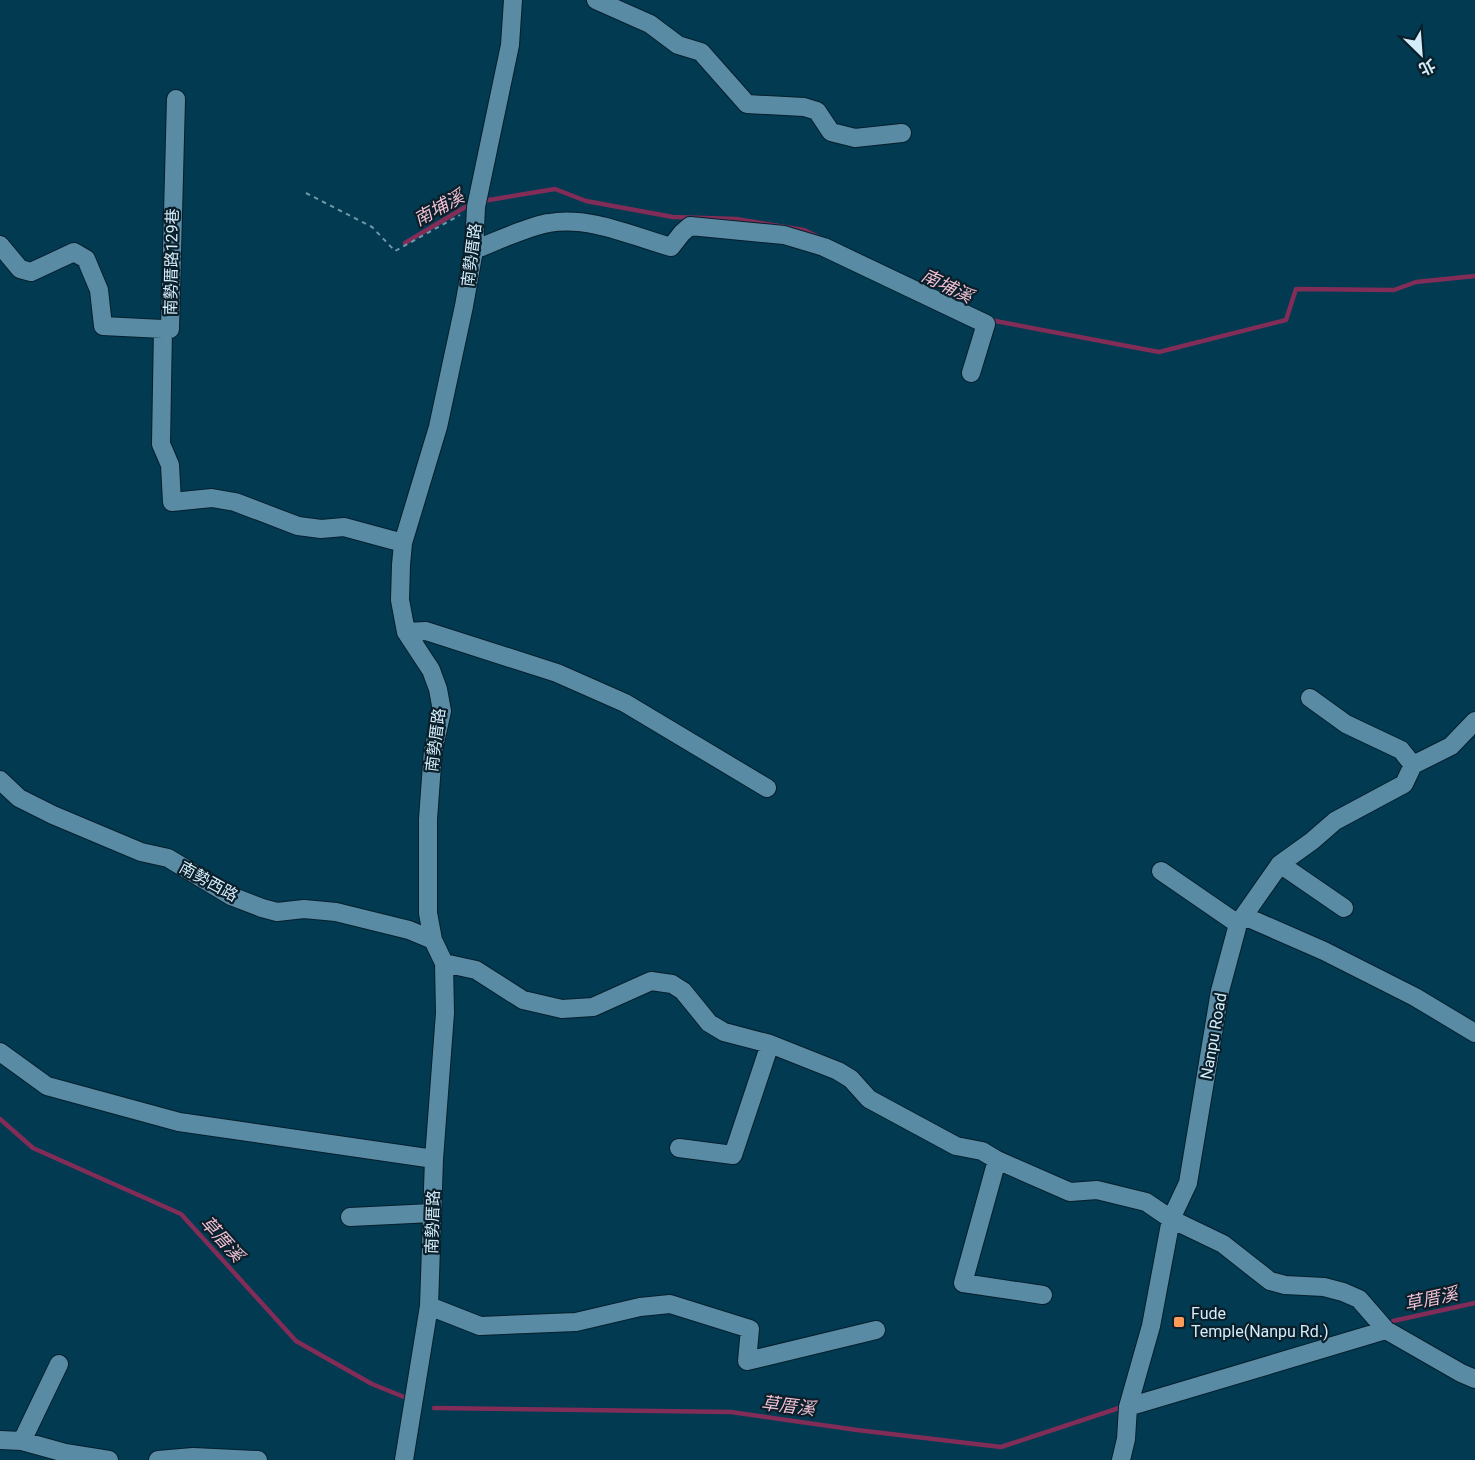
<svg xmlns="http://www.w3.org/2000/svg" width="1475" height="1460" font-family="Roboto,'Noto Sans TC',sans-serif">
	<rect width="100%" height="100%" fill="#013a51"/>
	<g fill="none" stroke-linecap="round" stroke-linejoin="round">
		<path stroke="#812d58" stroke-width="4.5" d="M483,201L555,189L586,201L673,217L736,219L804,230L818,237
			M405,243L472,203
			M990,320L1159,352L1286,320L1296,289L1394,290L1416,282L1475,276
			M0,1119L33,1148L181,1214L296,1341L372,1384L409,1399
			M1393,1321L1475,1303
			M434,1408L731,1412L857,1430L1001,1447L1125,1406"/>
		<g stroke="#051f2c" stroke-width="20">
			<path id="minor" d="M596,0L650,24L678,45L701,52L747,104L804,107L817,111L831,132L855,138L902,133
				M176,99L170,329H163L161,444L170,465L172,502L212,498L235,502L298,526L321,529L344,527L403,543
				M0,245L20,269L31,272L74,252L86,259L99,290L103,326L163,329
				M474,250C495,242 528,226 549,223C590,216 632,236 671,247L682,233L690,226L784,235L824,247L986,324L971,373
				M406,632L426,631L557,673L625,703L767,788
				M1310,698L1346,724L1401,750L1413,765
				M0,780L19,798L53,815L141,852L168,858L231,896L262,908L277,912L304,909L336,912L409,930L433,940
				M1280,864L1344,908
				M1161,871L1238,924
				M1244,916L1324,951L1415,997L1475,1033
				M444,963L476,970L523,1000L562,1009L593,1007L651,981L672,984L683,991L709,1023L724,1032L770,1044L838,1071L851,1079L869,1099L956,1146L982,1151L997,1160L1070,1192L1097,1190L1146,1202L1171,1219L1223,1244L1270,1281L1285,1285L1324,1287L1343,1292L1359,1299L1386,1330L1461,1373L1475,1379
				M0,1052L47,1086L179,1122L434,1159
				M679,1148L733,1155L770,1044
				M997,1160L963,1283L1043,1295
				M350,1217L432,1213
				M429,1306L480,1326L576,1322L640,1307L670,1304L750,1329L747,1361L876,1330
				M1128,1407L1386,1330
				M0,1440L22,1441L65,1453L109,1460
				M22,1441L59,1364
				M158,1460L193,1457L258,1460
				M404,1460L429,1306L434,1159L445,1013L444,963L433,940L428,913V819L433,751L442,711L438,689L431,670L406,632L400,600L401,565L403,543L438,427L464,306L474,250L476,207L510,45L513,0
				M1121,1460L1126,1439L1128,1407L1151,1326L1171,1219L1188,1183L1220,991L1238,924L1280,864L1312,841L1335,821L1404,784L1413,765L1451,746L1475,721"/>
		</g>
		<path stroke="#7099ab" stroke-width="2" stroke-dasharray="4.5 4.5" stroke-linecap="butt" d="M306,193L372,227L395,251L460,215"/>
		<use href="#minor" stroke="#5a8ba5" stroke-width="18"/>
	</g>
	<rect fill="#ff9b59" stroke="#0a1f29" stroke-width="2" x="1173" y="1316" width="12" height="12" rx="3"/>
	<g text-anchor="middle" stroke-width="4.5" stroke-linejoin="round" paint-order="stroke">
		<g font-size="16" fill="#d3edfb" stroke="#0a1f29">
			<text transform="translate(471 255) rotate(-83)" y="6">南勢厝路</text>
			<text transform="translate(171 262) rotate(-89)" y="6">南勢厝路129巷</text>
			<text transform="translate(435 740) rotate(-83)" y="6">南勢厝路</text>
			<text transform="translate(209 881) rotate(29)" y="6">南勢西路</text>
			<text transform="translate(1213 1036) rotate(-80)" y="6">Nanpu Road</text>
			<text transform="translate(432 1222) rotate(-88)" y="6">南勢厝路</text>
		</g>
		<g font-size="16" fill="#d3edfb" stroke="#0a1f29" text-anchor="start">
			<text x="1191" y="1319">Fude<tspan x="1191" dy="18">Temple(Nanpu Rd.)</tspan></text>
		</g>
		<g font-size="18" font-style="italic" fill="#f0bfd3" stroke="#0a1f29">
			<text transform="translate(439 208) rotate(-29)" y="6">南埔溪</text>
			<text transform="translate(947 286) rotate(26)" y="6">南埔溪</text>
			<text transform="translate(222 1239) rotate(48)" y="6">草厝溪</text>
			<text transform="translate(1431 1299) rotate(-12)" y="6">草厝溪</text>
			<text transform="translate(788 1406) rotate(7)" y="6">草厝溪</text>
		</g>
	</g>
	<g transform="translate(1421 54) rotate(155)" stroke="#0a1f29" stroke-width="4.5" paint-order="stroke">
	<path d="M0-4.5L10 22L0 15L-10 22Z" fill="#d3edfb"/>
	<text y="-9" font-size="16" font-weight="bold" text-anchor="middle" fill="#d3edfb">北</text>
	</g>
</svg>
